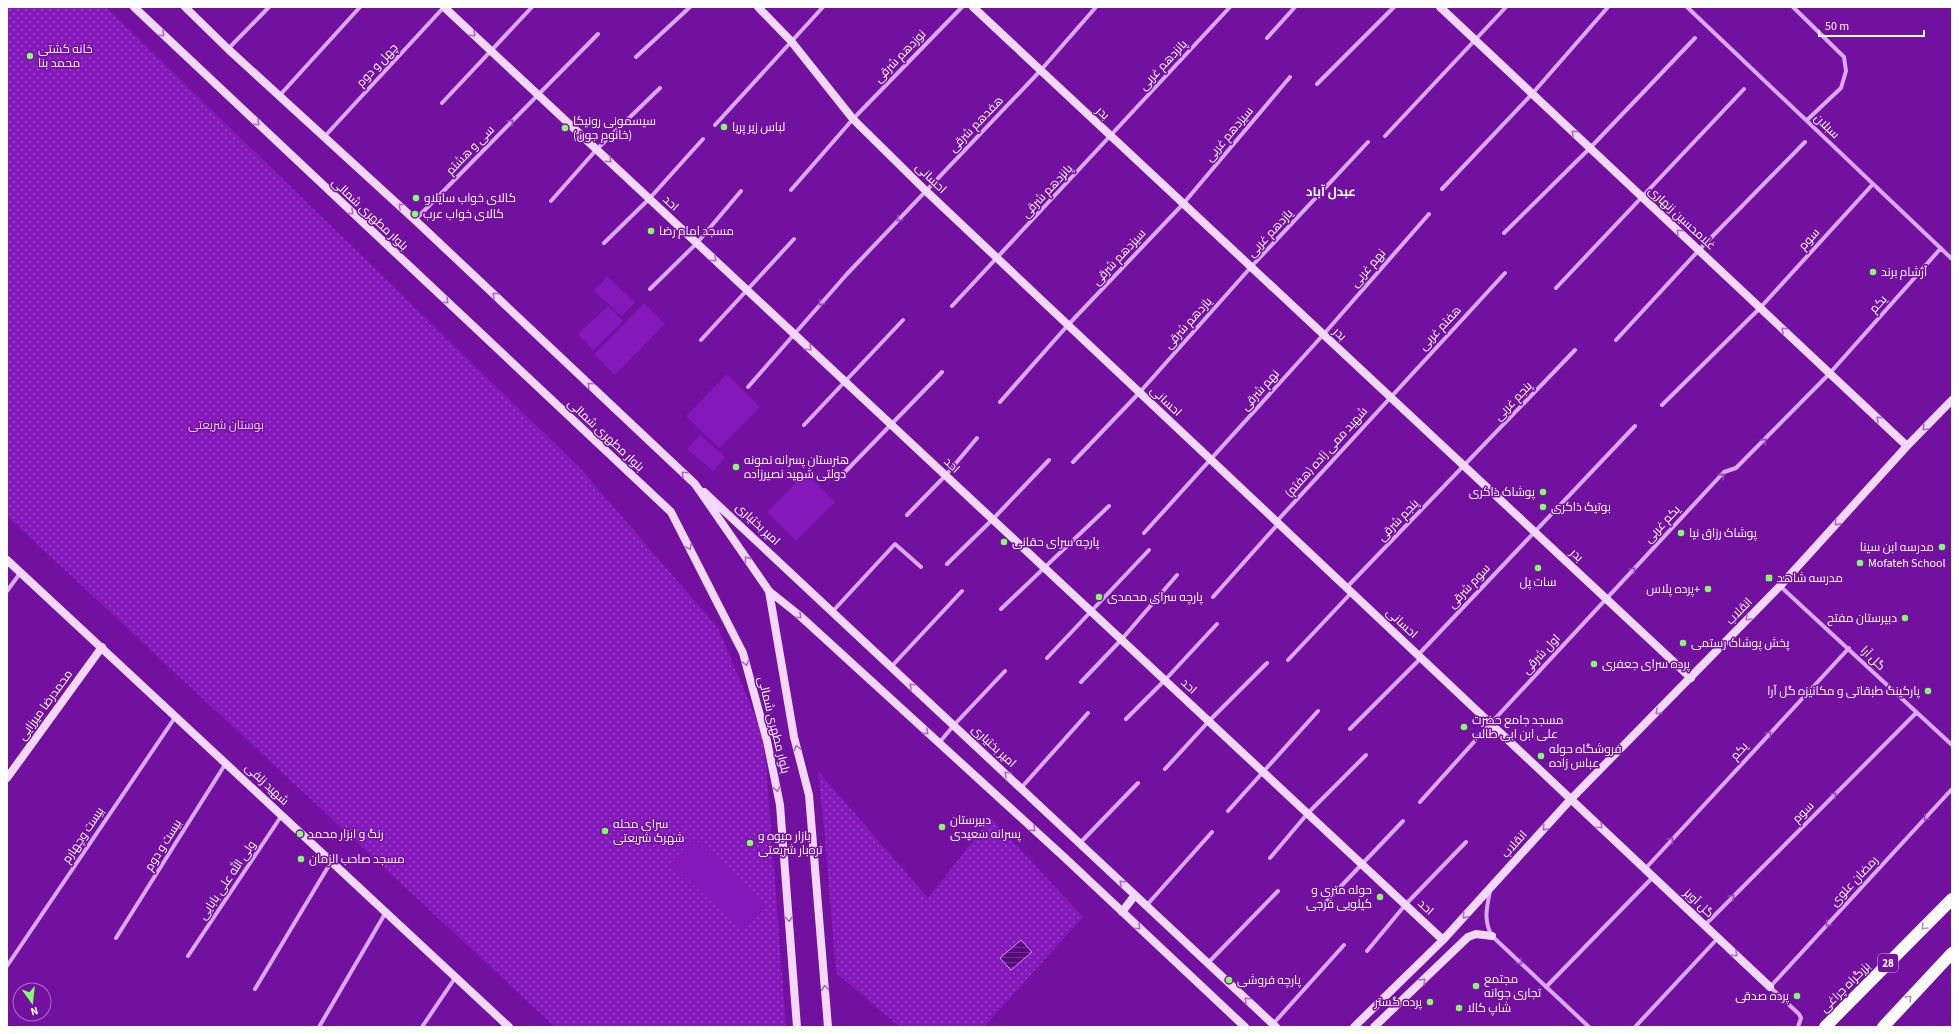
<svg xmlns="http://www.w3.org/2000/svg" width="1959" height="1034" font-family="'Source Sans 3',Cairo,sans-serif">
	<defs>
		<pattern id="grass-dots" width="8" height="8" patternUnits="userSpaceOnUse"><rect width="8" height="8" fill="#8418ba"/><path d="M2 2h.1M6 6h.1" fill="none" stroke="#9d46c8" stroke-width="1.8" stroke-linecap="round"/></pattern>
		<pattern id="water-rules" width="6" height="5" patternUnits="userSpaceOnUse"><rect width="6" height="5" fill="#580a7b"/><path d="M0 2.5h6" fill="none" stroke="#712f8f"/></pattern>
	</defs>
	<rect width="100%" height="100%" fill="#7210a0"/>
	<path fill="url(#grass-dots)" d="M7,7H106L581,469L718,628L761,730L766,763L786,1027H555L7,516Z
		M818,771L928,898L991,818L1083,917L984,1027H900L836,973L824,827Z"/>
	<path fill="#8418ba" d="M607,277L635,302L622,316L594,291Z
		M644,303L665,324L615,375L594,354Z
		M608,306L623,321L593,350L578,334Z
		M727,374L760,407L719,448L686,416Z
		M700,435L725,457L713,471L687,449Z
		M806,473L835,502L796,541L767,512Z
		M694,838L764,905L741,930L670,863Z"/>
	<path fill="url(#water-rules)" stroke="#d799f9" d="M1021,940L1032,952L1011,970L1000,958Z"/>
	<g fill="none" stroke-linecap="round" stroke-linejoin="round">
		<path stroke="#dba8f5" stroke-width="4" d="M1687,7L1952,259
			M1793,7L1844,57L1846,71L1841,88L1807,120
			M1267,38L1295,7
			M228,49L269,7
			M636,57L690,7
			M1317,84L1394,7
			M280,95L360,7
			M442,103L532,7
			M715,125L823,7
			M325,136L444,7
			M1385,136L1506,7
			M1442,189L1532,94L1608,7
			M791,190L853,119L962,7
			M551,201L597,149L660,88
			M415,220L598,34
			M1504,233L1590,148L1695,38
			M604,243L649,199L703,139
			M1556,288L1744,89
			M650,289L697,243L741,191
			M952,306L1230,7
			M701,340L794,239
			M1616,340L1699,250L1805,142
			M748,387L847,274L1041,70L1096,7
			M1000,402L1068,325L1183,204L1290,77
			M1662,405L1760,308L1873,184
			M804,425L903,320
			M1073,462L1140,392L1251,267L1368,142
			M845,472L942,372
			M907,515L946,475L977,438
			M1277,521L1505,273
			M1144,533L1323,335L1429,214
			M947,564L993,519L1049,460
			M1780,586L1952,745
			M1347,587L1575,350
			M7,591L21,572
			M1213,597L1279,523
			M1001,609L1109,506
			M833,611L895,544L921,567
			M1418,655L1635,426
			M1047,658L1149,550
			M1288,660L1352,592
			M891,667L962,591
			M1081,682L1122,639L1177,575
			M1126,719L1165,680L1217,624
			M1350,729L1421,658
			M939,743L954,725L1005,671
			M1165,769L1209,721L1267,663
			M1021,788L1088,713
			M1420,802L1491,723L1724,472L1736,468L1830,373L1941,248
			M1228,811L1318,711
			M1080,843L1138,783
			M1270,858L1308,813L1366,755
			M1645,869L1849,648
			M1490,891C1487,907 1483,920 1492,936L1589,1027
			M1325,903L1403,821
			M1146,906L1212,832
			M1705,925L1916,713
			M116,938L226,763
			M1367,951L1406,904L1466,842
			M188,956L282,815
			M1208,963L1278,891
			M7,966L176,716
			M1546,987L1653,877
			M255,989L331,862
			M1273,1024L1344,945
			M319,1027L386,912
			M422,1027L455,978
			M1635,1027L1718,938
			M1798,1027L1801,1018L1799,1014L1770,987L1952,789"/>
		<path stroke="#f2d8fe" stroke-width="8" d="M134,7L671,512L743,653L767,741L780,805L797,1027
			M185,7L228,49L415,220L695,484L769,591L794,737L809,795L828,1027
			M444,7L1443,940
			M758,7L791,41L853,119L926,191L1770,987
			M973,7L1691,678
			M1440,7L1907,446
			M704,492L1276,1027
			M7,560L509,1027
			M769,591L799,615L1064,857L1245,1027
			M7,778L102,647
			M1122,912L1135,895
			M1354,1027L1443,940L1571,799L1780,586L1907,446L1952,400
			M1374,1027L1468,937L1476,934L1492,936"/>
		<path stroke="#fff" stroke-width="12" d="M1825,1027L1952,899
			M1883,1027L1952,953"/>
	</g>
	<defs><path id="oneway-chevron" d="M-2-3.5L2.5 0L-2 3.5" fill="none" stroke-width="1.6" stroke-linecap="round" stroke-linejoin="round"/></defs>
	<g stroke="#ac6aca">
		<use href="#oneway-chevron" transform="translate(162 34) rotate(43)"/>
		<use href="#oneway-chevron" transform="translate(473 34) rotate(43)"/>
		<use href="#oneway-chevron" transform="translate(257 123) rotate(43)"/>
		<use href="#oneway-chevron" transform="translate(1574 133) rotate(-137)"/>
		<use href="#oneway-chevron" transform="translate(609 160) rotate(43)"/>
		<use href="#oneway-chevron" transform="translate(401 206) rotate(-137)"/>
		<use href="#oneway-chevron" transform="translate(351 212) rotate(43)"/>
		<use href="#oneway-chevron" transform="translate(1679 232) rotate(-137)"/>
		<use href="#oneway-chevron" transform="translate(714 259) rotate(43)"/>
		<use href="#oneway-chevron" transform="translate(495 295) rotate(-137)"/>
		<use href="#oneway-chevron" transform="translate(446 301) rotate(43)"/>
		<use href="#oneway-chevron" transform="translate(1784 330) rotate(-137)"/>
		<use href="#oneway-chevron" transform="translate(809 348) rotate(43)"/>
		<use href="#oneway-chevron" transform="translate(590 385) rotate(-137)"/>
		<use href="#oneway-chevron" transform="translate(1879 419) rotate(-137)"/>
		<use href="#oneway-chevron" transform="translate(1925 428) rotate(134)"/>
		<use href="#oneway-chevron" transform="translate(684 474) rotate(-137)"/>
		<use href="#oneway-chevron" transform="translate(1837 523) rotate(132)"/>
		<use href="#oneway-chevron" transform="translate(689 547) rotate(63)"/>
		<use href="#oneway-chevron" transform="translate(747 559) rotate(-125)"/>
		<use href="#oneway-chevron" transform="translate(799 616) rotate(43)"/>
		<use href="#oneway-chevron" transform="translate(1748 618) rotate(134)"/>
		<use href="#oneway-chevron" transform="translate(746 663) rotate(75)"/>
		<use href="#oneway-chevron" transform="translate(912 686) rotate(-137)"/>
		<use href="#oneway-chevron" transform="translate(1658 712) rotate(135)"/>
		<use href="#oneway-chevron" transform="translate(926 732) rotate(42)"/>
		<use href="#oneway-chevron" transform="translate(797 748) rotate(-104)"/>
		<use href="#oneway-chevron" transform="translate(1007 774) rotate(-137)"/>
		<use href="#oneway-chevron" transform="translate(777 789) rotate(79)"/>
		<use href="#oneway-chevron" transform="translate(1600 826) rotate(43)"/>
		<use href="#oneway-chevron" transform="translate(1545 828) rotate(132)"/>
		<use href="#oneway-chevron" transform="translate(1033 829) rotate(42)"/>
		<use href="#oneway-chevron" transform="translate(1122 883) rotate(-137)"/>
		<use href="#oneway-chevron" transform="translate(1465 916) rotate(132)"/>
		<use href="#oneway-chevron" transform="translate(789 919) rotate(85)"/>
		<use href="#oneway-chevron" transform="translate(1138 927) rotate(43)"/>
		<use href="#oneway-chevron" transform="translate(1735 954) rotate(43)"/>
		<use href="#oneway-chevron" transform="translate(1423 981) rotate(-44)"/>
		<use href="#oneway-chevron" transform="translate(825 988) rotate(-95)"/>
		<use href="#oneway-chevron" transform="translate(1247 1000) rotate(-137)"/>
	</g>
	<g stroke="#9745be">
		<use href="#oneway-chevron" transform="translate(511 122) rotate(-46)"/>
		<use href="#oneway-chevron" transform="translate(899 219) rotate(134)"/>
		<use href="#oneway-chevron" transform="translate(821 303) rotate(131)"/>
		<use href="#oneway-chevron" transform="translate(1764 441) rotate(-46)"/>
		<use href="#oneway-chevron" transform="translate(1722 476) rotate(-41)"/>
		<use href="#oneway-chevron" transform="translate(1633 570) rotate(-47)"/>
		<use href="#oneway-chevron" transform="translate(1769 734) rotate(-47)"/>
		<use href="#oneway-chevron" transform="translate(1834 795) rotate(-45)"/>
		<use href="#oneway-chevron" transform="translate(1926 818) rotate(133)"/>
		<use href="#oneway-chevron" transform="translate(1671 840) rotate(-47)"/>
		<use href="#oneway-chevron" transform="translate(1732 897) rotate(-45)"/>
		<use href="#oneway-chevron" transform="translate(1828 924) rotate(133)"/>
		<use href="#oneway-chevron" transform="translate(1520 962) rotate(43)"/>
	</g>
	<g stroke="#b888d0">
		<use href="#oneway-chevron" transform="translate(1924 927) rotate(135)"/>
		<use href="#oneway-chevron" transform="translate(1909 998) rotate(-47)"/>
	</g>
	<g fill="#85ff6c" stroke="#7210a0" stroke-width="1.5">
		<circle cx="30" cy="56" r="4"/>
		<circle cx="724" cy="127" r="4"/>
		<circle cx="565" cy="128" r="4"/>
		<circle cx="416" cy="198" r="4"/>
		<circle cx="415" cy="214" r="4"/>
		<circle cx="651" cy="231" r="4"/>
		<circle cx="1873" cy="272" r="4"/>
		<circle cx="736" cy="467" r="4"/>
		<circle cx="1543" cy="492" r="4"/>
		<circle cx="1543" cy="507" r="4"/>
		<circle cx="1681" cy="533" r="4"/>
		<circle cx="1004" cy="542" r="4"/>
		<circle cx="1942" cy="547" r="4"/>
		<circle cx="1860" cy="563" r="4"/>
		<circle cx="1538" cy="568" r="4"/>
		<rect x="1765" y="574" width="8" height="8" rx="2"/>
		<circle cx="1708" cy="589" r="4"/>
		<circle cx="1099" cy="597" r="4"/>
		<circle cx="1905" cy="618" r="4"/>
		<circle cx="1683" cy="643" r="4"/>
		<circle cx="1594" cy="664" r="4"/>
		<circle cx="1928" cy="691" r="4"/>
		<circle cx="1464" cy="727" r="4"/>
		<circle cx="1541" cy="756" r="4"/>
		<circle cx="942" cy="827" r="4"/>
		<circle cx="605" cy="831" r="4"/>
		<circle cx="300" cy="834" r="4"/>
		<circle cx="750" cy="843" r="4"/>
		<circle cx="301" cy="859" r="4"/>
		<circle cx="1380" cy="897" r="4"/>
		<circle cx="1229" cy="980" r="4"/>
		<circle cx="1476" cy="986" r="4"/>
		<circle cx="1797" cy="996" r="4"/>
		<circle cx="1430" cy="1002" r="4"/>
		<circle cx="1459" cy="1008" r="4"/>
	</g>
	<g text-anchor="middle" stroke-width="3" stroke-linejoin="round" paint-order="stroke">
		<rect fill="#7210a0" stroke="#d5b7e2" stroke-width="1" x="1878" y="954" width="20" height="18" rx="3"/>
		<g font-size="11" font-weight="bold" fill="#fff">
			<text x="1888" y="967">28</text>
		</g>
		<g font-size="12" fill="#fff" stroke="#7210a0" text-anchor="start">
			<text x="38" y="53">خانه کشتی<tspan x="38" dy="14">محمد بنا</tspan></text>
			<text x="573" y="125">سیسمونی رونیکا<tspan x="573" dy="14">(خانوم جون)</tspan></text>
			<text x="732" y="131">لباس زیر پریا</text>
			<text x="424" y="202">کالای خواب سایلاو</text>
			<text x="423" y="218">کالای خواب عرب</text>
			<text x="659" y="235">مسجد امام رضا</text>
			<text x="1881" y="276">آرشام برند</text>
			<text x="744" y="464">هنرستان پسرانه نمونه<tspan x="744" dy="14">دولتی شهید نصیرزاده</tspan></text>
			<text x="1535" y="496" text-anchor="end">پوشاک ذاکری</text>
			<text x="1551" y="511">بوتیک ذاکری</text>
			<text x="1689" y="537">پوشاک رزاق نیا</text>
			<text x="1012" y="546">پارچه سرای حقانی</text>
			<text x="1934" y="551" text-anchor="end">مدرسه ابن سینا</text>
			<text x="1868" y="567">Mofateh School</text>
			<text x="1777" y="582">مدرسه شاهد</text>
			<text x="1538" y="586" text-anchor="middle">سات پل</text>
			<text x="1700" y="593" text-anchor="end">پرده پلاس+</text>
			<text x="1107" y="601">پارچه سرای محمدی</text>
			<text x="1897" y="622" text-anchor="end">دبیرستان مفتح</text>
			<text x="1691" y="647">پخش پوشاک رستمی</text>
			<text x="1602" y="668">پرده سرای جعفری</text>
			<text x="1920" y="695" text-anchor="end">پارکینگ طبقاتی و مکانیزه گل آرا</text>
			<text x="1472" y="724">مسجد جامع حضرت<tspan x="1472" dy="14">علی ابن ابی طالب</tspan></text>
			<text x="1549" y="753">فروشگاه حوله<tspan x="1549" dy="14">عباس زاده</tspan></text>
			<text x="950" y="824">دبیرستان<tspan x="950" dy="14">پسرانه سعیدی</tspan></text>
			<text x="613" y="828">سرای محله<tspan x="613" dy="14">شهرک شریعتی</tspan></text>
			<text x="308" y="838">رنگ و ابزار محمد</text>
			<text x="758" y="840">بازار میوه و<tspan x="758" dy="14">تره‌بار شریعتی</tspan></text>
			<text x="309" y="863">مسجد صاحب الزمان</text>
			<text x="1372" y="894" text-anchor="end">حوله متری و<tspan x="1372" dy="14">کیلویی فرجی</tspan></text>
			<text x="1484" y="983">مجتمع<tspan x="1484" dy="14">تجاری جوانه</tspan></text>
			<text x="1237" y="984">پارچه فروشی</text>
			<text x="1789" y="1000" text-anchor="end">پرده صدقی</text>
			<text x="1422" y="1006" text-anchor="end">پرده گستر</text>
			<text x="1467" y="1012">شاپ کالا</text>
		</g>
		<g font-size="12" fill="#fff" stroke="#7210a0">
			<text transform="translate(900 56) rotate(-46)" y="4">نوزدهم شرقی</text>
			<text transform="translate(377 65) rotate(-47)" y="4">چهل و دوم</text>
			<text transform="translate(1163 65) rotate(-47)" y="4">پانزدهم غربی</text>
			<text transform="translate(1103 113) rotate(43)" y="4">بدر</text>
			<text transform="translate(976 124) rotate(-46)" y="4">هفدهم شرقی</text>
			<text transform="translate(1827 126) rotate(44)" y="4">سبلان</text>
			<text transform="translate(1229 134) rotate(-50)" y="4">سیزدهم غربی</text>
			<text transform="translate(470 150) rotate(-46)" y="4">سی و هشتم</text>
			<text transform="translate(931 178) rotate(44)" y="4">احسانی</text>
			<text transform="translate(1047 191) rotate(-47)" y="4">پانزدهم شرقی</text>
			<text transform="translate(671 203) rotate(43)" y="4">احد</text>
			<text transform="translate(370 214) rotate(43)" y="4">بلوار مطهری شمالی</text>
			<text transform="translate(1682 218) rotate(43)" y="4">غلامحسین زنهاری</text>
			<text transform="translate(1270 233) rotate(-47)" y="4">یازدهم غربی</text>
			<text transform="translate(1809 239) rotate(-48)" y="4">سوم</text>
			<text transform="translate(1119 257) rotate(-47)" y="4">سیزدهم شرقی</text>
			<text transform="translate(1368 268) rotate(-49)" y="4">نهم غربی</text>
			<text transform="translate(1878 304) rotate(-48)" y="4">یکم</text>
			<text transform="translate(1188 323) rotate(-48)" y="4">یازدهم شرقی</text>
			<text transform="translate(1440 328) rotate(-47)" y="4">هفتم غربی</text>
			<text transform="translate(1340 334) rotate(43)" y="4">بدر</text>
			<text transform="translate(1260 390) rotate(-48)" y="4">نهم شرقی</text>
			<text transform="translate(1166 401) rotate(43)" y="4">احسانی</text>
			<text transform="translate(1513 401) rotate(-46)" y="4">پنجم غربی</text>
			<text transform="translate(606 435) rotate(43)" y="4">بلوار مطهری شمالی</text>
			<text transform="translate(1326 452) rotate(-48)" y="4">شهید ممی زاده (هفتم)</text>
			<text transform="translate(952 465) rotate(43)" y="4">احد</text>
			<text transform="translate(1398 520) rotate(-46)" y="4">پنجم شرقی</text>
			<text transform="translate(758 524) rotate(43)" y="4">امیر بختیاری</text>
			<text transform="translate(1662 524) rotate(-47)" y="4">یکم غربی</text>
			<text transform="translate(1577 555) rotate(43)" y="4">بدر</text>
			<text transform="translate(1469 586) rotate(-47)" y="4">سوم شرقی</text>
			<text transform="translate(1739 611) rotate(-46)" y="4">انقلاب</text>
			<text transform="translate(1402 623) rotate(43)" y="4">احسانی</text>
			<text transform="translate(1541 654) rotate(-47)" y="4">اول شرقی</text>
			<text transform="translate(1873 658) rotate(44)" y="4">گل آرا</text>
			<text transform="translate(1189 686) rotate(43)" y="4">احد</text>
			<text transform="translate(45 705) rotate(-54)" y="4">محمدرضا میرزایی</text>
			<text transform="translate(774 725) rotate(76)" y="4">بلوار مطهری شمالی</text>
			<text transform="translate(994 746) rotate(43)" y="4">امیر بختیاری</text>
			<text transform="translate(1739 751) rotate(-47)" y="4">یکم</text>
			<text transform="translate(267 784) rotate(43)" y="4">شهید زلفی</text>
			<text transform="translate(1803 812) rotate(-45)" y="4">سوم</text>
			<text transform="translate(83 835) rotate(-56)" y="4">بیست وچهارم</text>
			<text transform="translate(1514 844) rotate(-48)" y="4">انقلاب</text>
			<text transform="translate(163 845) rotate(-58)" y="4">بیست و دوم</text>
			<text transform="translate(227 880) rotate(-56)" y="4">ولی الله علی‌ بابایی</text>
			<text transform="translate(1854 881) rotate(-47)" y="4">رمضان علوی</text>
			<text transform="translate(1699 903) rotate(43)" y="4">گل آویز</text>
			<text transform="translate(1426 907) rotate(43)" y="4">احد</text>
			<text transform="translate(1845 987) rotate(-45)" y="4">بزرگراه چراغی</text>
		</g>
		<g font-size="12" fill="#efd1fe" stroke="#7210a0">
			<text x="226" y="429">بوستان شریعتی</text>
		</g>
		<g font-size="13" font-weight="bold" fill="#fff" stroke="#7210a0">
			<text x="1331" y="196">عبدل آباد</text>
		</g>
	</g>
	<rect width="1959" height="1034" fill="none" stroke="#ffffff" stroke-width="16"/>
	<g transform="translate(32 1002) rotate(165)"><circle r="19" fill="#7210a0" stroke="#aa70c6"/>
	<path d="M0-3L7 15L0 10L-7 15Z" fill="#85ff6c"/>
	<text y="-6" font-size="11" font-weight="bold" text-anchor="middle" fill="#ffffff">N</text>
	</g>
	<path d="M1819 30v6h105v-6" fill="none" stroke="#ffffff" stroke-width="2"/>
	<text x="1825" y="30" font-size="12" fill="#ffffff" stroke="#7210a0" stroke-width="3" paint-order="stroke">50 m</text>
</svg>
